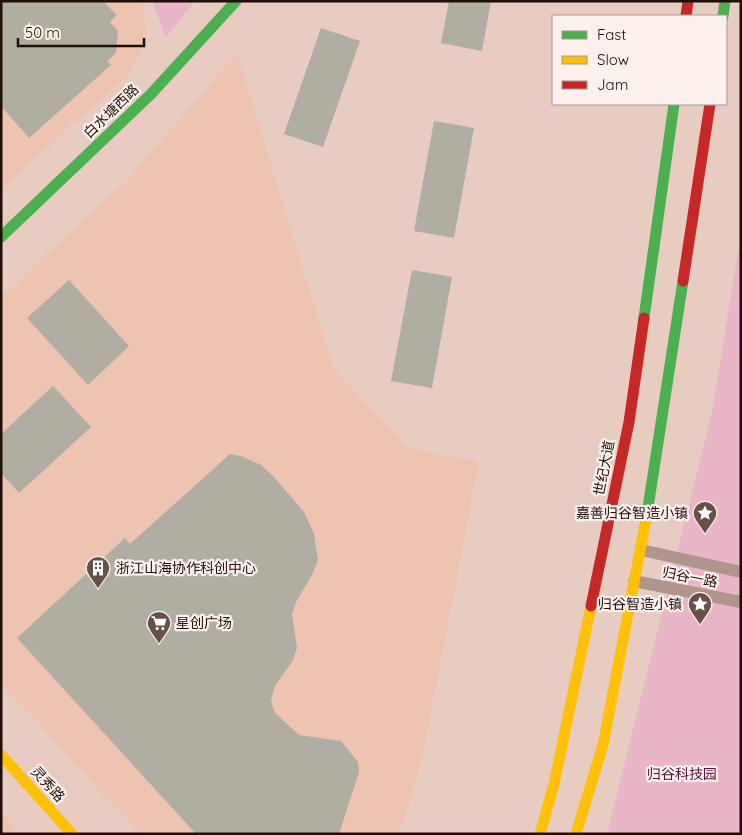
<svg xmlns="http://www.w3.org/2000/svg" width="742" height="835" font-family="Quicksand,'Noto Sans SC',sans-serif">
	<rect width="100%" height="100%" fill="#e8ccc1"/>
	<path fill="#efc3b1" d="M1,1H141L145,14L146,41L127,76L1,189Z
		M237,53L334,371L410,449L479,462L422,759L399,834H140L1,683V297L128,179Z
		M1,811L16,828L12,834H1Z"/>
	<path fill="#e9b5c7" d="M152,1H195L166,37Z
		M741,234V834H607L711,417Z"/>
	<path fill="#b0ada3" d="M1,1H103L117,15L110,22L118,31L116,53L107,61L111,65L29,138L1,106Z
		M449,1H491L482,51L441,43Z
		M321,28L360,41L323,147L284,134Z
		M434,121L474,128L454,238L414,231Z
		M412,270L452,277L432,388L391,381Z
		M69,280L129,346L88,385L27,318Z
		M53,386L91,427L19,493L1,473V434Z
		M230,454L241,456L261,465L273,476L304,512L314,534L318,560L312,575L296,602L292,614L297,648L293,660L275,686L271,701L275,713L299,735L341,741L358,762L359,772L339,834H196L17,638L125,538L130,544Z"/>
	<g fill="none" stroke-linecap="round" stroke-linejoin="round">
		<path stroke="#af958b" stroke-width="12" d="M641,550L741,572
			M634,581L741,602"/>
		<path stroke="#4caf50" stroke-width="11" d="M723,16L725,1
			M1,237L151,94L236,1
			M644,318L674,104
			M647,514L683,281"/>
		<path stroke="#ffc107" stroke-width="11" d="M1,755L72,834
			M540,834L554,784L591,606
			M576,834L603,745L647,514"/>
		<path stroke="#c62828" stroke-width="11" d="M686,16L688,1
			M683,281L710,104
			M591,606L629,422L644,318"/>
	</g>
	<defs>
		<g id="sight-pin" transform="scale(1.25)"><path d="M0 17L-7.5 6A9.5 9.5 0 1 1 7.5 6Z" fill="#665149" stroke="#fcf1ed"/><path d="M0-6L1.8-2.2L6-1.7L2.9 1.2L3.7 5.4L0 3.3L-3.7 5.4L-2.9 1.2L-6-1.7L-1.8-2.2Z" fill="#fff"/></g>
		<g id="building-pin" transform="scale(1.25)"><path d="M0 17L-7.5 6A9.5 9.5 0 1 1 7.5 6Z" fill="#665149" stroke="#fcf1ed"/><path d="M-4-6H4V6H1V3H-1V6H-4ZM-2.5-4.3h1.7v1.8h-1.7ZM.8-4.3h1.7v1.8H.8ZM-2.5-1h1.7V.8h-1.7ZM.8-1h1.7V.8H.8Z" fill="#fff"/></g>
		<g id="supermarket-pin" transform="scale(1.25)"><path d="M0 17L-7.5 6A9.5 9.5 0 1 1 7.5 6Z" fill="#665149" stroke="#fcf1ed"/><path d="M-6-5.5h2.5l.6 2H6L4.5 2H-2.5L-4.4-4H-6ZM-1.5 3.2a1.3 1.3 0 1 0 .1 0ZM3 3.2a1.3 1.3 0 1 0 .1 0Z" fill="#fff"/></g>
	</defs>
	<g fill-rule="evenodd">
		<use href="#sight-pin" x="705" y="513"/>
		<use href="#building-pin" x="98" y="568"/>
		<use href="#sight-pin" x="700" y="604"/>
		<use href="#supermarket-pin" x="159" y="623"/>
	</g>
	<g text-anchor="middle" stroke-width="4.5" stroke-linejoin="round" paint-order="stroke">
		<g font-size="14" fill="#200f08" stroke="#fcf1ed">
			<text transform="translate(111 111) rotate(-44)" y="5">白水塘西路</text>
			<text transform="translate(604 468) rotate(-79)" y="5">世纪大道</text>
			<text transform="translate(690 577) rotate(11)" y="5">归谷一路</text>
			<text transform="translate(48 784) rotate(48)" y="5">灵秀路</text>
		</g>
		<g font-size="14" fill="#200f08" stroke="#fcf1ed" text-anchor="end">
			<text x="688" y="518">嘉善归谷智造小镇</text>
			<text x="116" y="573" text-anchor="start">浙江山海协作科创中心</text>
			<text x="682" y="609">归谷智造小镇</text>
			<text x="176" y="628" text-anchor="start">星创广场</text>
		</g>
		<g font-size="14" fill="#550f3f" stroke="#fcf1ed">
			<text x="682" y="779">归谷科技园</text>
		</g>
	</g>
	<rect width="742" height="835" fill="none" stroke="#200f08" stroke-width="5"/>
	<rect x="552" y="15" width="175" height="90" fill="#fcf1ed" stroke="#a49791"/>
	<rect x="562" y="31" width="25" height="8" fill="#4caf50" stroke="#a49791"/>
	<text x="597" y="40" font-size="15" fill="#200f08">Fast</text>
	<rect x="562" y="56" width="25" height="8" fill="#ffc107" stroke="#a49791"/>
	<text x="597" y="65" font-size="15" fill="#200f08">Slow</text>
	<rect x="562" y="81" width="25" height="8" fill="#c62828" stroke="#a49791"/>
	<text x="597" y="90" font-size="15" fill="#200f08">Jam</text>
	<path d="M18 38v8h126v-8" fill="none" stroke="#200f08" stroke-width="2.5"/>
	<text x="25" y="38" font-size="15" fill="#200f08" stroke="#fcf1ed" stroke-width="4" paint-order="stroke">50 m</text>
</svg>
